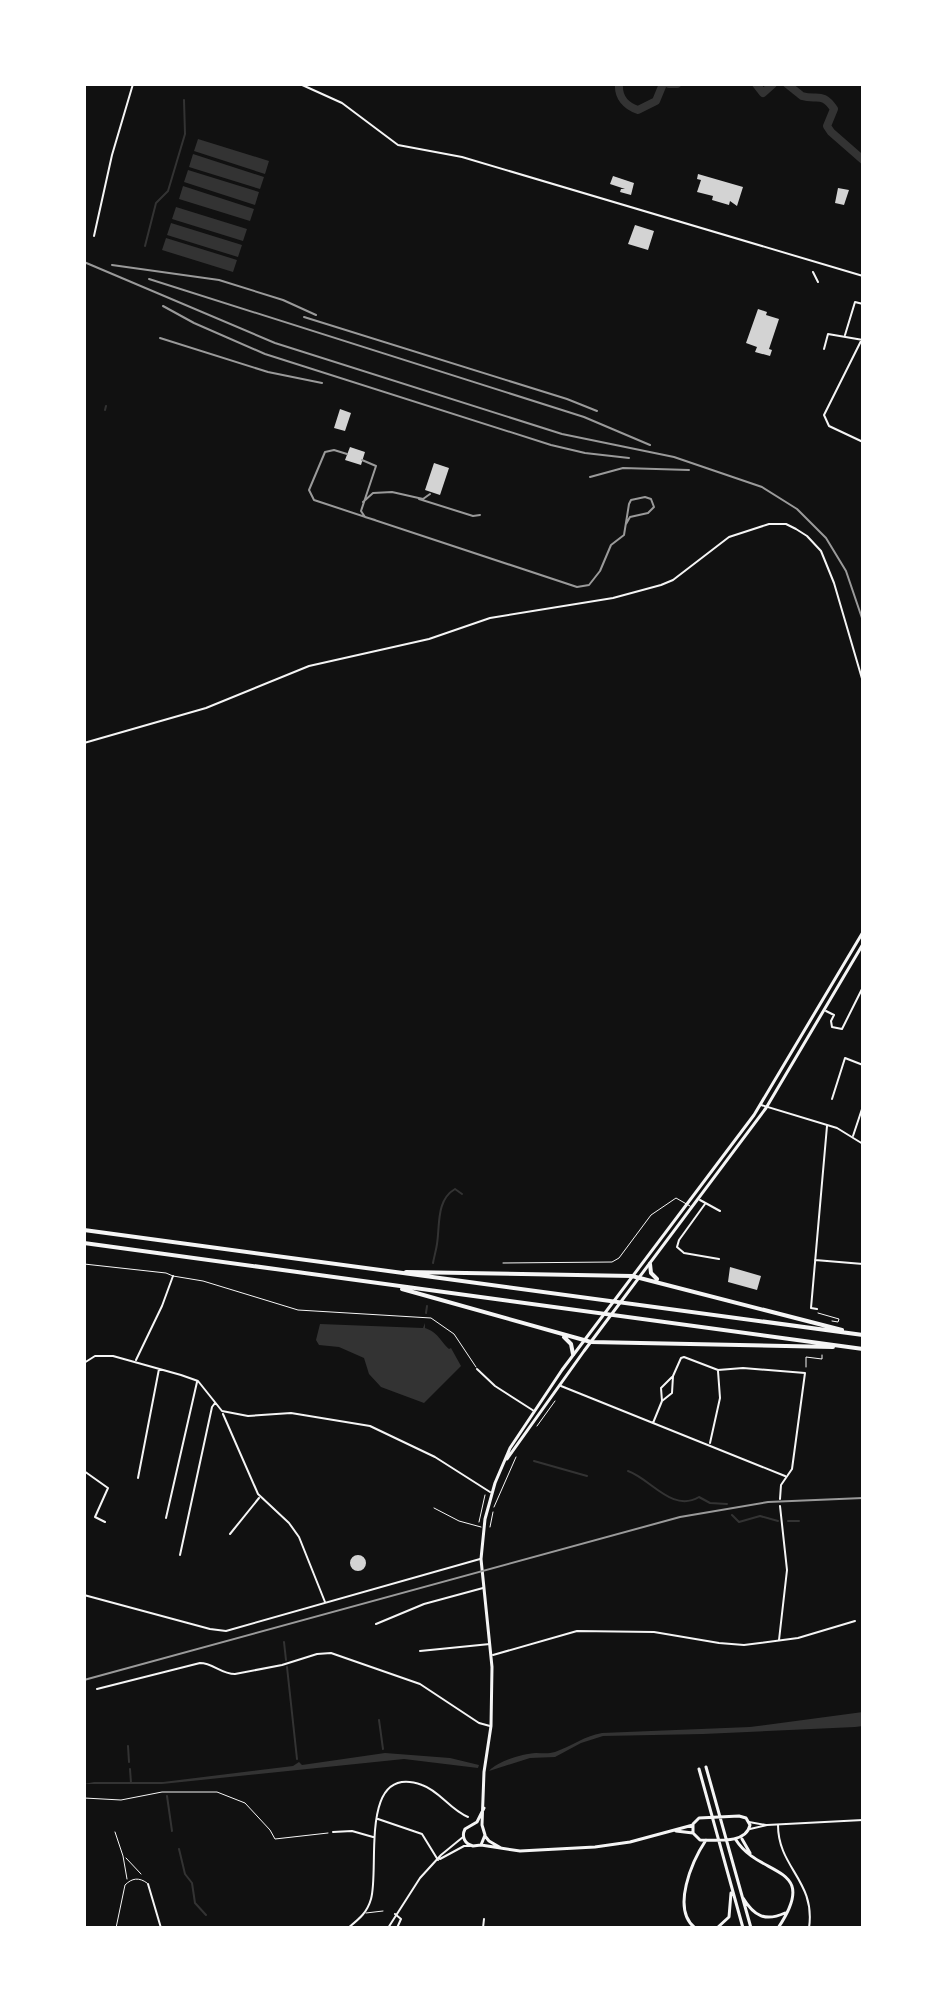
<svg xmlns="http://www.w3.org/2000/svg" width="947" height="2012" font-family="'PT Sans',sans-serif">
	<rect width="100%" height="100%" fill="#111"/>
	<path fill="#333" d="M198,139L269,161L265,174L194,151Z
		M193,154L264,177L260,189L189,167Z
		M188,170L259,192L255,205L184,182Z
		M183,186L254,209L250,221L179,199Z
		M176,207L247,229L243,241L172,219Z
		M171,223L242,245L238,257L167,235Z
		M166,238L237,260L233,272L162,250Z
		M425,1323V1328C439,1333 440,1341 449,1349L451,1348L461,1366L424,1403L381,1387L369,1374L364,1358L339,1347L319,1345L316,1340L320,1324L423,1328Z
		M863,1712V1726L855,1727L703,1734L603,1736L581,1743L555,1757L530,1758L489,1771C498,1761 522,1754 536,1753C543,1753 548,1754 555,1752C572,1746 584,1736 602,1733L750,1727Z
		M385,1753L450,1758L479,1765L478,1768L404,1759L162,1784H84L94,1782H163L293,1766L299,1762L302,1765Z"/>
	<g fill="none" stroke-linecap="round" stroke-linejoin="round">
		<path stroke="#333" stroke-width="2" d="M145,246L156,203L168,191L185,134L184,100
			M105,410L106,406
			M433,1263C434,1257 436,1251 437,1244C440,1225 436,1200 455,1189L462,1194
			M426,1313L427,1306
			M534,1461L587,1476
			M628,1471C651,1479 672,1513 699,1497L710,1503L727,1504
			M732,1515L739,1522L760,1516L778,1521
			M788,1521H799
			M284,1642L286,1660
			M287,1667L297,1759
			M379,1720L383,1749
			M128,1746L129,1762
			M130,1769L131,1783
			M167,1796L172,1831
			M179,1849L185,1874L192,1883L195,1903L206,1915"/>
		<path stroke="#333" stroke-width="8" d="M619,84C618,97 626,106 638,110L656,101L663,84
			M669,84H677
			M756,84L763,93L773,84
			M787,84L802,96C817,101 822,91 834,109L827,126L831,132L863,160"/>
	</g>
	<path fill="#d3d3d3" d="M698,174L743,187L737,206L730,201L729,205L712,200L713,196L697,192L701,180L697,179Z
		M613,176L634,183L631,195L620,192L621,189H625L610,184Z
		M838,188L849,190L844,205L835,203Z
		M635,225L654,231L648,250L628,244Z
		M758,309L767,312L766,315L779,319L769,349L772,350L770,356L755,352L757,347L746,343Z
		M340,409L351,413L345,431L334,428Z
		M350,447L365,452L361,465L345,460Z
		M434,463L449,468L440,495L425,490Z
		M730,1267L761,1276L757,1290L728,1282Z
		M350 1563a8 8 0 1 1 16 0a8 8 0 1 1-16 0Z"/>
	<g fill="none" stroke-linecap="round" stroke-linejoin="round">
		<path stroke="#f5f5f5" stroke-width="1" d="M818,1313L839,1319L838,1322L832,1321
			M806,1367V1357L822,1359V1355
			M537,1426L555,1401
			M494,1507L516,1457
			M479,1522L485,1495
			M490,1527L493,1512
			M84,1798L121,1800L162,1792H217L245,1803L270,1830L275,1839L328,1833
			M115,1832L123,1856L127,1879
			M126,1858L141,1874"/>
		<path stroke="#f5f5f5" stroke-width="1" d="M503,1263L612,1262L619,1258L651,1215L676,1198L690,1206
			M84,1264L166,1273L173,1276L203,1281L298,1310L431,1318L454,1334L476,1367
			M434,1508L459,1521L481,1527
			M366,1913L383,1911
			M116,1928L125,1885C132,1878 139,1877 147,1883"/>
		<path stroke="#f5f5f5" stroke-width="2" d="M94,236L112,155L133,84
			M813,272L818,282
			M845,335L855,302L863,304
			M862,339L824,415L829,426L863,442
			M824,349L828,334L863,340
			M84,743L206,708L309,666L429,639L490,618L613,598L661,585L673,580L729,537L769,524H786L796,529L807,536L821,551L834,583L863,682
			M826,1011L834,1015L831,1021L832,1027L842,1029L863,987
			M832,1099L845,1058L863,1065
			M853,1136L863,1106
			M700,1200L720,1211
			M705,1204L679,1240L677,1247L684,1253L719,1259
			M815,1260L863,1264
			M817,1309L811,1308L827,1126
			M136,1360L162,1306L173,1276
			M84,1363L95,1356H113L181,1375L198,1381L222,1411L248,1416L291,1413L370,1426L435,1457L490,1492
			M477,1369L495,1386L534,1411
			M561,1386L785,1476
			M662,1401L661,1388L672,1377
			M223,1414L258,1494L289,1523L299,1537L325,1602
			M653,1423L662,1401L672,1393L673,1376L681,1358L684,1357L718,1370L743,1368L805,1373L792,1469L781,1485L780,1499
			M710,1443L720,1398L718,1371
			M84,1471L108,1488L95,1517L105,1522
			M138,1478L159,1369
			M166,1518L197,1382
			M230,1534L259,1498
			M180,1555L212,1407L215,1403
			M376,1624L424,1604L483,1588
			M779,1640L787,1570L780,1506
			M420,1651L490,1644
			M493,1655L577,1631L654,1632L719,1643L744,1645L798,1638L855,1621
			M97,1689L200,1663C213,1663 221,1674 235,1674L282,1665L317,1654L331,1653L420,1684L479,1723L490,1726
			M378,1819L422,1834L438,1860
			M778,1825C778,1868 816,1881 809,1928
			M333,1832L352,1831L373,1837
			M148,1884L161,1928
			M395,1914L401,1919L397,1928
			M348,1928C359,1919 367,1913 371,1899C380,1869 358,1762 422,1785C440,1791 450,1810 468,1817
			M483,1928L484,1919"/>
		<path stroke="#f5f5f5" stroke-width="2" d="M300,84L342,103L398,145L462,157L863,276
			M761,1105L837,1128L863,1144
			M84,1595L210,1629L226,1631L480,1559
			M749,1822L766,1825
			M750,1829L767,1825L863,1820
			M440,1859L464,1846H470
			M388,1928L420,1878L441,1855L463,1837"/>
		<path stroke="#f5f5f5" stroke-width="3" d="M507,1459L584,1351L766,1108L863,944
			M706,1767L751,1928
			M699,1769L743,1928
			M484,1808L477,1822L465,1829C461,1837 465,1844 473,1846L481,1845L520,1851L595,1847L630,1842L693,1825
			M739,1816L746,1818L750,1825C746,1844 717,1840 700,1840L693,1833V1824L699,1818Z
			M676,1831L693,1833
			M485,1836L489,1841L501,1848
			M742,1839L750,1853
			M736,1840C760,1878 821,1864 778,1928
			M481,1845L485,1835L482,1825L484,1772L491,1726L492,1667L481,1559L485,1519L495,1483L510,1448L562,1370L754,1115L863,932
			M743,1898C754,1916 765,1922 785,1913
			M695,1928C671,1909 692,1861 706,1840
			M717,1928L729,1917L731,1893"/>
		<path stroke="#f5f5f5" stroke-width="4" d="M84,1230L863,1335
			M84,1243L863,1349
			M650,1264L651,1273L657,1279
			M406,1272L632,1276L842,1330
			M402,1289L591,1342L833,1347
			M564,1337L571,1344L573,1354"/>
		<path stroke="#9a9a9a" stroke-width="2" d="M84,262L275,343L562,434L674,457L762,487L797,509L826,538L846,571L863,621
			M112,265L219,280L283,300L316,315
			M149,279L584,417L650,445
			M163,306L194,323L265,354L551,445L585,453L629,458
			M304,317L567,399L597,411
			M160,338L268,372L322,383
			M347,454L334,450L325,452L309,490L314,500L577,587L589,585L600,571L611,545L624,535L629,504L631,500L645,497L651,499L654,507L648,513L630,517L626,524
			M362,460L376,466L361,511L365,517L375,520
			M590,477L623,468L689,470
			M419,499L473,516L480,515
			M363,502L373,493L392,492L423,499L430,494
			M84,1680L680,1517L768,1502L863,1498"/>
	</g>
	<rect width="947" height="2012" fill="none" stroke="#ffffff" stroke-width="172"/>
</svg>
